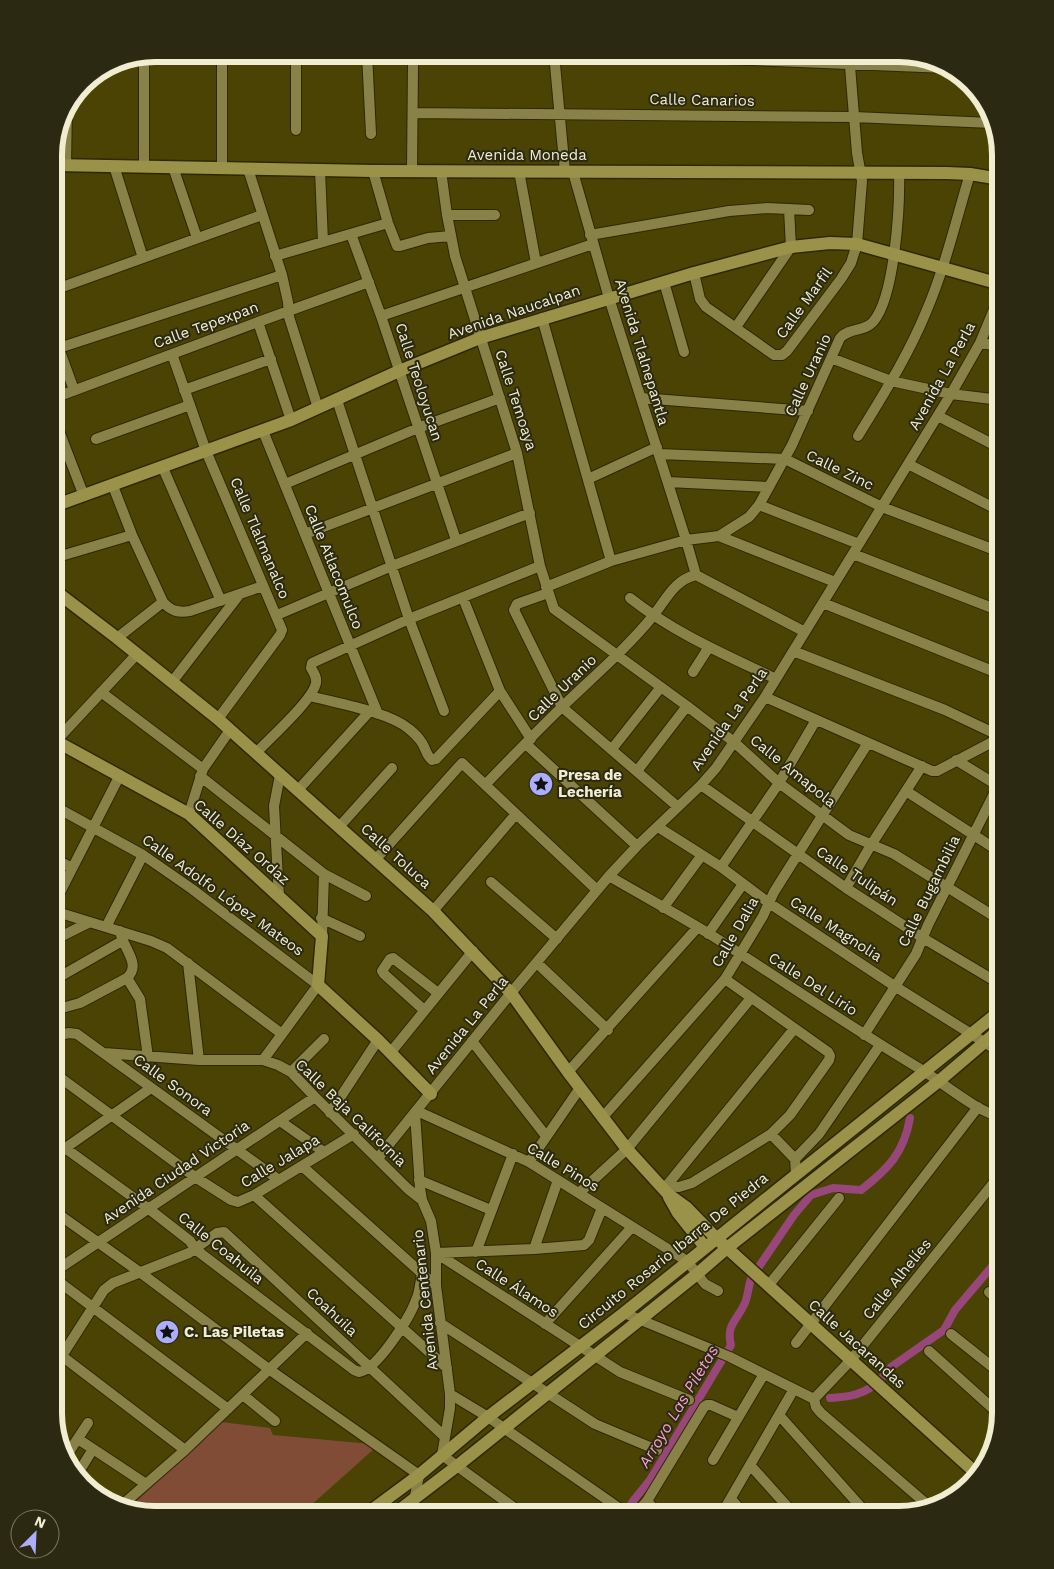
<svg xmlns="http://www.w3.org/2000/svg" width="1054" height="1569" font-family="'Work Sans',sans-serif">
	<rect width="100%" height="100%" fill="#4a4304"/>
	<path fill="#814c36" d="M221,1422L270,1428L273,1435L371,1444L375,1448L300,1515H149L129,1508Z"/>
	<g fill="none" stroke-linecap="round" stroke-linejoin="round">
		<path stroke="#98477b" stroke-width="8" d="M758,1268L794,1215L811,1195L833,1188L861,1190C888,1169 904,1153 910,1118
			M880,1380L891,1367L944,1330L955,1310L1000,1257
			M830,1398C845,1397 857,1396 870,1388
			M625,1515L633,1501L650,1480L731,1345C726,1326 736,1321 744,1305C748,1298 748,1287 751,1279"/>
		<g stroke="#2e2900" stroke-width="12">
			<path id="minor" d="M367,54L371,134
				M554,54L565,172
				M222,64V169
				M413,113L854,117L992,123
				M296,130V54
				M66,165L67,107
				M114,166L143,258
				M144,167V56
				M173,167L197,238
				M248,169L282,275L288,302L289,317L318,408
				M320,170L323,242
				M373,171L388,223L397,246H400L428,238L451,236
				M412,171L413,64L415,59L419,58L726,59L947,68
				M441,171L447,215L455,256L517,453L540,566L554,609L687,706L734,742L779,783L849,835L894,854L1000,920
				M519,171L536,263
				M573,172L609,298L686,540L696,575
				M447,215H495
				M351,234L381,316L456,540
				M590,235L729,211L767,208L809,210
				M275,256L388,223
				M694,273L700,299L706,307L774,355H782L787,351L841,279L851,263L857,244L862,181L857,153L849,54
				M664,282L684,352
				M994,282L1000,260
				M54,290L262,215
				M381,316L593,244
				M542,318L611,561
				M258,322L291,420
				M736,327L791,247L789,209
				M54,335L74,390
				M980,343L1000,346
				M59,348L282,275
				M172,354L206,451L282,630L280,635L218,719
				M831,358L891,381L951,394L1000,400
				M184,390L271,359
				M54,398L258,322L369,282
				M641,398L808,411
				M337,400L409,619L444,711
				M938,416L1000,448
				M54,418L84,496
				M263,431L378,714
				M858,436C883,395 908,356 926,312C945,268 956,220 970,174
				M96,439L190,405
				M659,454L785,459L882,507L1000,552
				M908,464L1000,511
				M163,468L221,601
				M588,479L657,447
				M668,482L769,487
				M285,484L418,428L500,398
				M113,486L132,535L163,602C171,611 178,613 190,611L263,586
				M759,505L859,544
				M305,534L517,453
				M719,536L749,517L759,505L792,445L840,338C850,327 864,332 873,322C895,297 900,205 899,172
				M853,554L1000,611
				M54,558L132,535
				M696,575L805,632
				M546,587L611,561L686,540L719,536L835,582
				M548,593L517,604L514,610L562,707L678,807
				M463,598L500,691L531,739
				M630,598C674,633 726,655 776,679
				M823,603L1000,674
				M277,615L392,566L530,513
				M117,638L163,602
				M793,651L945,710L1000,736
				M693,672L709,647
				M172,682L239,595
				M101,692L203,769
				M310,696C336,703 389,712 409,729C414,733 419,738 422,743C426,749 426,755 432,760L436,759L500,691
				M765,697L932,771H937L1000,738
				M54,743L137,654
				M526,744L637,846
				M612,749L661,687
				M256,753C269,739 313,700 316,683C317,677 314,673 311,668L312,663L409,619L540,566
				M956,760L1000,787
				M637,771L687,706
				M200,776L324,874L366,896
				M485,785C511,758 537,731 563,706C594,676 626,649 653,616C666,600 674,580 696,575
				M701,785L846,888L923,938L1000,984
				M298,790L369,712
				M906,791L1000,852
				M54,806L143,855L192,889L318,985L263,1060
				M189,814L203,769L230,730
				M339,827L392,768
				M658,827L721,867L769,903L896,987L1000,1052
				M54,858L72,868
				M376,859L462,763L597,890
				M721,867L779,783L816,720
				M609,876C643,896 677,914 711,935C782,980 850,1027 922,1070C942,1082 980,1114 1000,1116
				M491,882L557,939
				M846,888L871,845L922,766
				M279,897L274,806L280,775
				M54,904L120,775
				M663,908L702,855
				M54,911L151,941L167,948L282,1034
				M433,911L516,814
				M321,918L360,936
				M106,927L143,855
				M708,934L743,884
				M322,936L324,874
				M54,940L90,922
				M188,963L199,1060
				M537,963L608,1030
				M127,978L140,999L148,1057
				M54,980L122,941
				M62,1008L80,1003L127,978C142,964 123,949 120,931
				M424,1010L384,974L382,971L390,959L393,958L438,993
				M864,1035L916,954L928,925L1000,782
				M54,1036L69,1033L77,1034L279,1180
				M472,1041L546,1136
				M391,1052L473,951
				M104,1053L199,1060H263L278,1065L291,1072L315,1097L408,1189L422,1200
				M291,1072L324,1039
				M568,1072L697,928
				M54,1073L195,1177L231,1200L238,1202L254,1195L354,1134
				M417,1111L529,1162L687,1261L705,1284L718,1291
				M330,1113L378,1040
				M415,1113L420,1188L422,1200L431,1221L436,1253V1286L450,1394V1408L442,1455L524,1515
				M602,1118L725,979L763,916L774,892L868,743
				M280,1121L324,1152
				M771,1134L795,1159
				M54,1140L149,1209L190,1241L195,1249L354,1370L359,1372C377,1370 410,1317 416,1300C420,1292 420,1282 422,1274
				M54,1156L151,1088
				M378,1158L511,993L609,876L637,846L701,785L716,768L765,697L951,394L980,343L1000,295
				M529,1162L580,1088
				M302,1166L436,1286
				M796,1173L795,1159L819,1134L880,1045
				M419,1180L491,1210
				M666,1186L679,1187L692,1183L771,1134L790,1115L829,1060L830,1056L828,1052L725,979
				M664,1189L794,1029
				M579,1193L627,1149L751,998
				M254,1195L447,1368
				M54,1211L141,1273L270,1370L419,1475L413,1507L407,1515
				M534,1249L558,1180
				M476,1252L513,1154
				M436,1253L620,1372L689,1400
				M436,1253L534,1249L584,1245L589,1240L602,1208
				M54,1272L315,1097
				M54,1278L228,1409
				M768,1286L839,1198
				M989,1292L1000,1302
				M624,1313L730,1357L814,1399
				M440,1323L595,1424L657,1450
				M545,1324L632,1227
				M951,1334L1000,1373
				M796,1343L978,1107
				M54,1350L185,1450
				M929,1351L1000,1415
				M54,1368L104,1290L113,1283L189,1253L217,1233L224,1232L445,1437
				M450,1394L488,1417L629,1515
				M243,1395L275,1421
				M814,1399L851,1360L1000,1175
				M814,1399L816,1407L821,1413L930,1507
				M779,1415L868,1515
				M78,1439L146,1484
				M65,1458L88,1423
				M713,1460L764,1374
				M750,1465L795,1515
				M77,1475L93,1449
				M731,1499L745,1515
				M647,1501L659,1515
				M121,1506L185,1450L307,1333
				M413,1507L423,1515
				M635,1515L647,1501L704,1407L707,1405H711L738,1417
				M721,1515L794,1389"/>
		</g>
		<g stroke="#2e2900" stroke-width="15">
			<path id="major" d="M54,165L373,171L947,173L970,174L1000,179
				M54,506L291,420L399,371L480,338L694,273L791,247L830,243L857,244L1000,284
				M54,590L117,638L218,719L433,911L511,993L568,1072L627,1149L668,1194L686,1207L716,1238L977,1474
				M54,740L189,814L322,936L318,985L378,1040L431,1094
				M669,1197L678,1213L705,1247
				M365,1515L419,1475L488,1417L624,1313L1000,1011
				M393,1515L457,1466L697,1274L727,1248L939,1081L1000,1029"/>
		</g>
		<use href="#minor" stroke="#888249" stroke-width="10"/>
		<use href="#major" stroke="#9a9248" stroke-width="12"/>
	</g>
	<defs>
		<g id="sight-disc" transform="scale(1.25)"><circle r="9.5" fill="#adaefb" stroke="#2c2912"/><path d="M0-6L1.8-2.2L6-1.7L2.9 1.2L3.7 5.4L0 3.3L-3.7 5.4L-2.9 1.2L-6-1.7L-1.8-2.2Z" fill="#111"/></g>
	</defs>
	<g fill-rule="evenodd">
		<use href="#sight-disc" x="541" y="784"/>
		<use href="#sight-disc" x="167" y="1332"/>
	</g>
	<g text-anchor="middle" stroke-width="4" stroke-linejoin="round" paint-order="stroke">
		<g font-size="15" fill="#f0edd0" stroke="#2c2912">
			<text transform="translate(702 100) rotate(1)" y="5">Calle Canarios</text>
			<text x="527" y="160">Avenida Moneda</text>
			<text transform="translate(804 303) rotate(-54)" y="5">Calle Marfil</text>
			<text transform="translate(514 312) rotate(-19)" y="5">Avenida Naucalpan</text>
			<text transform="translate(206 325) rotate(-20)" y="5">Calle Tepexpan</text>
			<text transform="translate(642 352) rotate(73)" y="5">Avenida Tlalnepantla</text>
			<text transform="translate(808 375) rotate(-65)" y="5">Calle Uranio</text>
			<text transform="translate(942 376) rotate(-61)" y="5">Avenida La Perla</text>
			<text transform="translate(419 382) rotate(72)" y="5">Calle Teoloyucan</text>
			<text transform="translate(516 400) rotate(72)" y="5">Calle Temoaya</text>
			<text transform="translate(840 470) rotate(26)" y="5">Calle Zinc</text>
			<text transform="translate(260 538) rotate(67)" y="5">Calle Tlalmanalco</text>
			<text transform="translate(334 567) rotate(68)" y="5">Calle Atlacomulco</text>
			<text transform="translate(562 688) rotate(-44)" y="5">Calle Uranio</text>
			<text transform="translate(729 719) rotate(-55)" y="5">Avenida La Perla</text>
			<text transform="translate(793 771) rotate(39)" y="5">Calle Amapola</text>
			<text transform="translate(242 842) rotate(41)" y="5">Calle Díaz Ordaz</text>
			<text transform="translate(396 856) rotate(42)" y="5">Calle Toluca</text>
			<text transform="translate(857 876) rotate(34)" y="5">Calle Tulipán</text>
			<text transform="translate(929 891) rotate(-64)" y="5">Calle Bugambilia</text>
			<text transform="translate(223 895) rotate(36)" y="5">Calle Adolfo López Mateos</text>
			<text transform="translate(836 929) rotate(33)" y="5">Calle Magnolia</text>
			<text transform="translate(735 932) rotate(-60)" y="5">Calle Dalia</text>
			<text transform="translate(813 984) rotate(33)" y="5">Calle Del Lirio</text>
			<text transform="translate(467 1025) rotate(-51)" y="5">Avenida La Perla</text>
			<text transform="translate(173 1085) rotate(36)" y="5">Calle Sonora</text>
			<text transform="translate(351 1113) rotate(44)" y="5">Calle Baja California</text>
			<text transform="translate(280 1161) rotate(-31)" y="5">Calle Jalapa</text>
			<text transform="translate(563 1167) rotate(31)" y="5">Calle Pinos</text>
			<text transform="translate(176 1172) rotate(-34)" y="5">Avenida Ciudad Victoria</text>
			<text transform="translate(221 1248) rotate(39)" y="5">Calle Coahuila</text>
			<text transform="translate(673 1251) rotate(-39)" y="5">Circuito Rosario Ibarra De Piedra</text>
			<text transform="translate(897 1279) rotate(-51)" y="5">Calle Alhelíes</text>
			<text transform="translate(517 1288) rotate(33)" y="5">Calle Álamos</text>
			<text transform="translate(425 1300) rotate(-96)" y="5">Avenida Centenario</text>
			<text transform="translate(332 1312) rotate(43)" y="5">Coahuila</text>
			<text transform="translate(857 1344) rotate(42)" y="5">Calle Jacarandas</text>
		</g>
		<g font-size="15" font-weight="bold" fill="#f0edd0" stroke="#2c2912" text-anchor="start">
			<text x="558" y="780">Presa de<tspan x="558" dy="17">Lechería</tspan></text>
			<text x="184" y="1337">C. Las Piletas</text>
		</g>
		<g font-size="16" font-style="italic" fill="#f89fd5" stroke="#2c2912">
			<text transform="translate(678 1406) rotate(-59)" y="6">Arroyo Las Piletas</text>
		</g>
	</g>
	<path d="M0 0H1054V1569H0ZM155 62H899A93 93 0 0 1 992 155V1413A93 93 0 0 1 899 1506H155A93 93 0 0 1 62 1413V155A93 93 0 0 1 155 62Z" fill="#2c2912" fill-rule="evenodd"/>
	<path fill="none" stroke="#f0edd0" stroke-width="6" d="M155 62H899A93 93 0 0 1 992 155V1413A93 93 0 0 1 899 1506H155A93 93 0 0 1 62 1413V155A93 93 0 0 1 155 62Z"/>
	<g transform="translate(35 1534) rotate(24)"><circle r="24" fill="#2c2912" stroke="#7a775e"/>
	<path d="M0-4L9 19L0 12L-9 19Z" fill="#adaefb"/>
	<text y="-8" font-size="14" font-weight="bold" text-anchor="middle" fill="#f0edd0">N</text>
	</g>
</svg>
